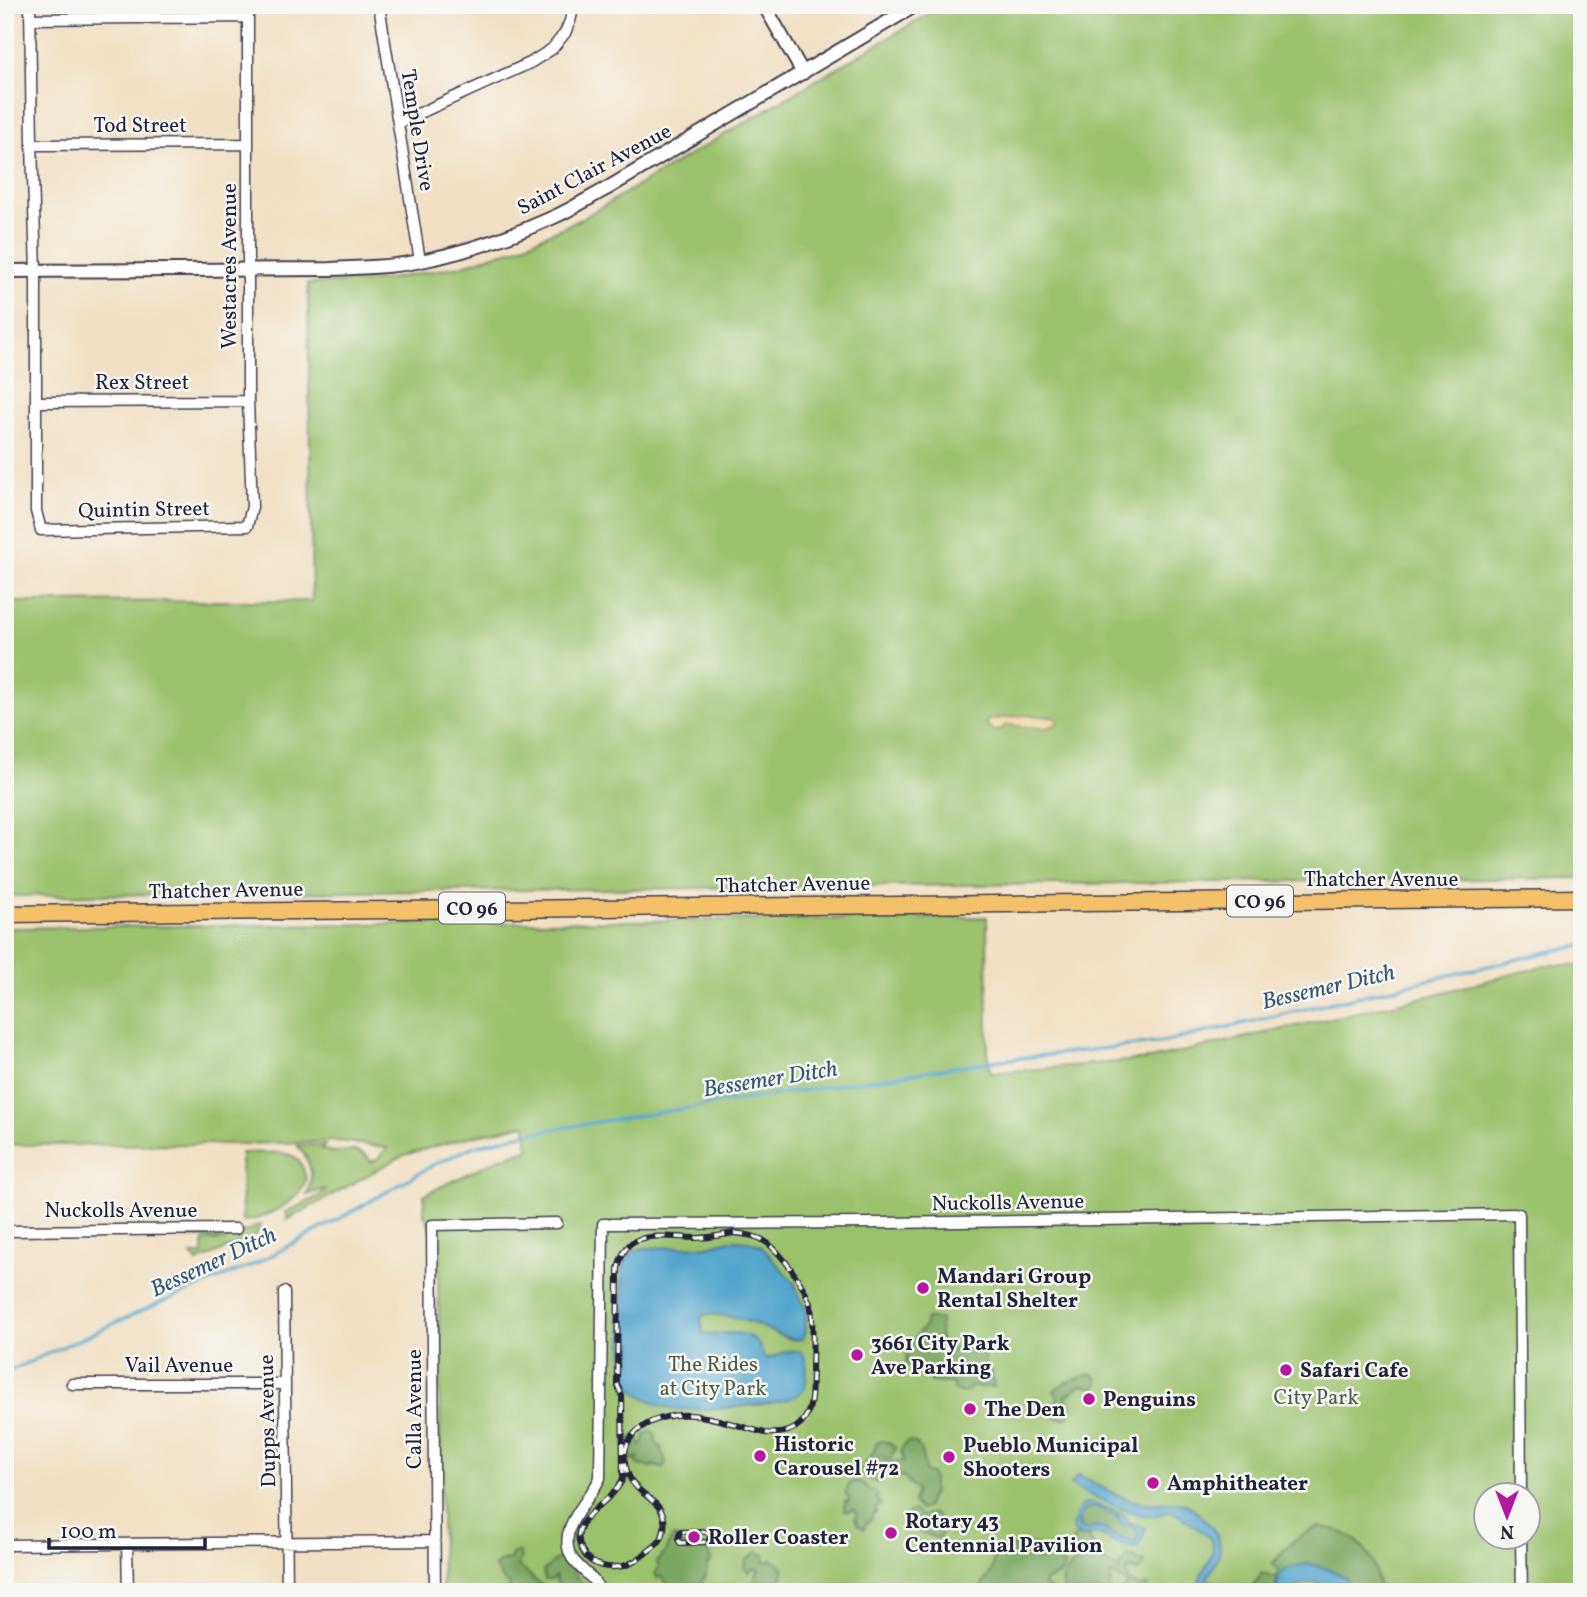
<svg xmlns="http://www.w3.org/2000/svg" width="1587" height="1597" font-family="Vollkorn,serif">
	<rect width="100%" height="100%" fill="#f6f6f2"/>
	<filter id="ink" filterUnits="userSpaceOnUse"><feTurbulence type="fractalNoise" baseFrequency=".0143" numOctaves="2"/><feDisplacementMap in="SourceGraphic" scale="14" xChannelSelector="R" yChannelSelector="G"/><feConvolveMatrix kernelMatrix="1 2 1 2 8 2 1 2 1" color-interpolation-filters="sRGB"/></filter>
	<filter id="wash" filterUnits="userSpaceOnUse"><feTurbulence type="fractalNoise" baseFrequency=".00686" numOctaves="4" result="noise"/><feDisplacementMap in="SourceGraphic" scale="28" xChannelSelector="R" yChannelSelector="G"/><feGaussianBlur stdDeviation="1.57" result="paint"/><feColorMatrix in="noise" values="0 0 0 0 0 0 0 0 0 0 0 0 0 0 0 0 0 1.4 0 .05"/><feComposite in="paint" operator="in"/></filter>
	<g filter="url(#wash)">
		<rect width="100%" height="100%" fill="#f1e0c3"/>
		<path fill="#9bc16c" stroke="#5e7254" stroke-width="2" fill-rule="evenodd" d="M944,5H1582V878L5,896V602L312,601L308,284L383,280L460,266L519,247L581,219Z
			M987,917L988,1052L991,1073L1150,1059L1433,995L1547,965H1582V1592H442L438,1245L424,1214V1195L500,1158L528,1150L526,1124L465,1138L404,1155L287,1220V1214L285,1212L316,1198L326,1190L324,1189L307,1195C315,1175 311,1161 297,1145H325L321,1149L332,1152L357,1151L367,1156L371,1162L380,1157L387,1148L340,1141L243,1144L5,1145V928ZM1486,1496H1528V1538H1486Z
			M241,1153C252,1153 281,1151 290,1155C296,1157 299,1161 302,1166C304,1171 307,1176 305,1182C301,1201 260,1221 242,1221Z
			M258,1225H261L257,1233L251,1238L197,1262L191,1255H203V1241H227L204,1238L179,1237L239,1235L242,1231H249Z"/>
		<path fill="#7ca760" stroke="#4f644e" stroke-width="2" d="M926,1319H940V1340L947,1343L950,1349L968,1350L971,1346H980L984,1352L985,1365L992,1371L994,1387H970L969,1391L963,1393L955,1391L952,1383L930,1382L923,1372L908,1366L906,1363L907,1348L925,1325Z
			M1091,1374L1097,1377V1386L1093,1388C1076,1381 1076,1391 1065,1397C1070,1402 1074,1414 1066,1418C1064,1419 1058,1417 1056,1417L1055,1414L1052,1413L1053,1403L1056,1402L1058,1397L1054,1391C1064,1379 1078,1380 1091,1374Z
			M651,1431L656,1436V1442L660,1446L666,1462L663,1468L652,1465L651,1467L639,1465L637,1463L638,1457L634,1461L629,1454L634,1447L633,1446L628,1445V1442L633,1436L636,1437L641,1445L645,1440V1435Z
			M881,1441L888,1442L896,1448L890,1459L891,1461L904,1462L901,1452C903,1446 905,1440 912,1442C923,1444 923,1463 925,1472L931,1474L933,1478V1494L930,1498L927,1507L921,1510L913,1503L917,1491L902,1476L897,1477L890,1473L885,1457L881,1455L877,1457L878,1460H882L886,1470L883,1477L876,1483L861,1473C864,1459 874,1459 876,1443Z
			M857,1481L863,1483L870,1491H875L878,1495L876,1499L881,1503L880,1506L876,1507V1513L872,1514V1519L866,1523L864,1529L857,1524L855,1518L857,1514L854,1509L850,1511H844L845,1501L848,1502L849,1498L845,1493L850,1483Z
			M1095,1507L1117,1516L1121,1524L1134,1527L1139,1534L1137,1540L1132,1542L1111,1534L1103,1528L1086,1530L1080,1528C1076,1516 1083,1508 1095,1507Z
			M914,1510L921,1516L933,1513L937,1516L943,1529L939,1539L909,1528L906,1523L905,1516Z
			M1319,1527C1342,1528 1364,1541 1373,1563C1377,1572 1377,1583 1379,1592H1348V1584L1277,1580L1276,1592H1250L1262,1573L1275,1578L1279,1572L1273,1563C1288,1545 1296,1536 1319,1527Z
			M1079,1533C1086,1536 1091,1537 1093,1546L1085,1553L1091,1560L1104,1559L1109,1565L1120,1569L1126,1557C1132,1555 1135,1556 1139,1561H1144L1145,1565L1138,1571L1130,1568L1127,1572L1128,1580C1135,1586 1139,1588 1148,1585V1592H1116L1125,1589L1128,1585L1114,1575H1110L1111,1582L1109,1592H1060L1063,1586C1060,1574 1073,1567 1079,1557L1072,1540Z
			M674,1536L682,1545L692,1548L700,1545L708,1549L711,1561L707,1566L706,1575L696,1592C674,1592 674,1595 661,1576L657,1578L655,1574L659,1567L656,1561C668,1554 666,1545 674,1536Z
			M1030,1544H1037L1038,1549L1035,1558L1038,1559L1045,1552L1056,1557L1058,1561L1064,1565L1061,1574L1046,1581L1044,1586L1053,1589L1054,1592H982L980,1589C983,1582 990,1576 992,1569C994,1566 992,1562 994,1558C999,1542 1016,1549 1028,1547Z
			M518,1552L521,1558L518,1566C528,1572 534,1582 544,1586L543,1592H511L509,1584L503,1580L495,1567L501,1561L510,1560L512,1554Z
			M757,1552L765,1555V1562H769L772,1559L783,1568C784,1577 779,1585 773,1592H747L749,1584L756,1582L755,1576L759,1570L755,1568L749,1572L745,1567L747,1560Z
			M558,1558H564L572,1567L579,1582L587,1585L588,1592H560L555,1576L552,1580H545L543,1571Z"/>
		<path fill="#eeda9e" stroke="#887e6c" stroke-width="2" d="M1024,715C1030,716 1053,716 1055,718C1057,719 1057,721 1058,723C1043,734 1023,724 1006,725L1002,729L995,731L989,727L986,723L988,720Z"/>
		<path fill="#52a5cd" stroke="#3a6484" stroke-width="2" fill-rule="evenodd" d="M730,1240L749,1241L761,1246L794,1283L806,1311V1332L802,1339C787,1342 769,1329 755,1324C738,1318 722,1314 705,1314L701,1318L703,1333L708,1335C722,1334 743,1329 755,1340C762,1346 758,1353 767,1359C784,1355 781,1348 802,1352C808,1364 811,1388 796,1396C779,1406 689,1412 668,1408C656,1405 629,1391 624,1379L622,1274L626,1261L633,1251L644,1248L707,1246Z
			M1079,1475C1099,1486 1117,1497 1139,1502C1153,1506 1169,1500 1183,1503C1193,1506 1199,1514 1205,1520C1226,1541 1223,1554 1207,1578C1211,1584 1218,1586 1224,1592H1208L1199,1585C1199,1574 1206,1568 1210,1559C1212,1554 1214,1547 1212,1542C1208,1533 1181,1517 1171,1511C1165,1512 1156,1517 1149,1516C1136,1516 1081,1493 1071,1484Z
			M1086,1503H1092L1123,1514L1127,1521L1146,1528L1139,1546L1135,1548C1126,1547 1116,1543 1107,1539C1104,1538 1100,1534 1097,1534C1086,1533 1081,1544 1072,1528C1075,1519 1077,1507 1086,1503ZM1095,1507L1117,1516L1121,1524L1134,1527L1139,1534L1137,1540L1132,1542L1111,1534L1103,1528L1096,1526L1086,1530L1080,1528L1078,1523C1082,1513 1084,1508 1095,1507Z
			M1309,1564L1328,1569L1346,1577L1348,1592H1333V1589C1322,1579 1305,1582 1294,1589V1592H1276C1277,1569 1288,1566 1309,1564Z"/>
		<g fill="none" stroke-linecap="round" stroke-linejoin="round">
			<path stroke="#52a5cd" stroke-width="3.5" d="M5,1373L157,1304L255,1264L341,1218L435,1164L472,1147L518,1135L572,1126L993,1061L1164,1042L1561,949L1582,946"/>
		</g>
	</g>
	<g filter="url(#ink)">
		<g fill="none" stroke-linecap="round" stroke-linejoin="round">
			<g stroke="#413e4f" stroke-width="13">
				<path id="minor" d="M30,5L32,145L36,271V511L41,530L247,526L252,507L248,401V5
					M379,5L420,261
					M30,19L248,17
					M398,123L530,63L552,49L565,33L570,21L574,5
					M32,145L248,144
					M36,402L248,401
					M5,1231L236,1229
					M284,1292L287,1592
					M72,1384H285
					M1521,1538L1522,1592
					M127,1544L128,1592
					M5,1545L434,1541
					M435,1592L432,1225L557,1223
					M600,1592C595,1577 581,1571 572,1558C555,1529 589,1502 600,1478L603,1224L887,1223L1519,1214L1521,1496"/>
			</g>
			<g stroke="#413e4f" stroke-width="16">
				<path id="tertiary" d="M764,5L803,73
					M5,271L330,269C360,268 391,267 421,261C467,252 512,236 554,217C572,209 589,198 606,189L916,5"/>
			</g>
			<g stroke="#413e4f" stroke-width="19">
				<path id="primary" d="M5,914L1582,898"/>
			</g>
			<use href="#minor" stroke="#fff" stroke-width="10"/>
			<use href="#tertiary" stroke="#fff" stroke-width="12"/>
			<use href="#primary" stroke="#f4c16b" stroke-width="16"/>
			<g stroke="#22223b" stroke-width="6">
				<path id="rail" d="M734,1233C744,1234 752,1235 761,1239C779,1248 807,1288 811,1308C814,1328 812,1352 812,1373C811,1391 814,1411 800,1424C791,1433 777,1434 765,1433C741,1427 716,1417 692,1415C658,1412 612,1432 628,1474C638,1500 672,1500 663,1534C661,1543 653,1547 646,1553C642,1556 638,1560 633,1562C616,1571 591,1569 582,1550C565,1517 614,1504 623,1478L622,1396L617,1384L618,1269C620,1260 623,1250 630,1244C644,1232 678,1238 695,1238C708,1238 722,1235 734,1233Z
					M701,1531L709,1533L710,1537L708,1542L680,1543L678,1539L680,1532Z"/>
			</g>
			<use href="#rail" stroke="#f6f6f2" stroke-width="3.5" stroke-dasharray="10" stroke-linecap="butt"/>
		</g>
	</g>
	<g fill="#b5179e" stroke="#f6f6f2" stroke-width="2.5">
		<circle cx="923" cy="1288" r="7"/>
		<circle cx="857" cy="1355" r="7"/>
		<circle cx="1286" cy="1370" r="7"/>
		<circle cx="1089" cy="1399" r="7"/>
		<circle cx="970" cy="1409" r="7"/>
		<circle cx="760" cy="1456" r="7"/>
		<circle cx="949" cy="1457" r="7"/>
		<circle cx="1153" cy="1483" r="7"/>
		<circle cx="891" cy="1533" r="7"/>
		<circle cx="694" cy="1537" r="7"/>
	</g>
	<g text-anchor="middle" stroke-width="5" stroke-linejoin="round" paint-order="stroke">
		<g fill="#f6f6f2" stroke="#626272" stroke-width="2">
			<rect x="1227" y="885.5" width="66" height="31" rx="5"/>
			<rect x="439" y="892.5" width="66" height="31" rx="5"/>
		</g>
		<g font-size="19" font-weight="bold" fill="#22223b">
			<text x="1260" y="908">CO 96</text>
			<text x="472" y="915">CO 96</text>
		</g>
		<g font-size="21" fill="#22223b" stroke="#f6f6f2">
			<text x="140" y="132">Tod Street</text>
			<text transform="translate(418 130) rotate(81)" y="7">Temple Drive</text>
			<text transform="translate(594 169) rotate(-28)" y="7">Saint Clair Avenue</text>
			<text transform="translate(229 266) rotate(-90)" y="7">Westacres Avenue</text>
			<text x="142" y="389">Rex Street</text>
			<text transform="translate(144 509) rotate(-1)" y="7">Quintin Street</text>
			<text x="1381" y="886">Thatcher Avenue</text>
			<text transform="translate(793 884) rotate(-1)" y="7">Thatcher Avenue</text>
			<text transform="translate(226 890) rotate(-1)" y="7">Thatcher Avenue</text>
			<text transform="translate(1008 1202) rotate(-1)" y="7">Nuckolls Avenue</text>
			<text x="121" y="1217">Nuckolls Avenue</text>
			<text x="179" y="1372">Vail Avenue</text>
			<text transform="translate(414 1409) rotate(-90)" y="7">Calla Avenue</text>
			<text transform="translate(267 1421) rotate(-91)" y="7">Dupps Avenue</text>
		</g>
		<g font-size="21" font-weight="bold" fill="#22223b" stroke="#f6f6f2" text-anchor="start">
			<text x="937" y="1283">Mandari Group<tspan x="937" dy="24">Rental Shelter</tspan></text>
			<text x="871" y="1350">3661 City Park<tspan x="871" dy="24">Ave Parking</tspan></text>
			<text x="1300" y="1377">Safari Cafe</text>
			<text x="1103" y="1406">Penguins</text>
			<text x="984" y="1416">The Den</text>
			<text x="774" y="1451">Historic<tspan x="774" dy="24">Carousel #72</tspan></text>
			<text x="963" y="1452">Pueblo Municipal<tspan x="963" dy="24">Shooters</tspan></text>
			<text x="1167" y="1490">Amphitheater</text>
			<text x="905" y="1528">Rotary 43<tspan x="905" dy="24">Centennial Pavilion</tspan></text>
			<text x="708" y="1544">Roller Coaster</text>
		</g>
		<g font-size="21" fill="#4c5a4c" stroke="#f6f6f2">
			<text x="713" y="1371">The Rides<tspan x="713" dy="24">at City Park</tspan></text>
			<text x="1316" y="1404">City Park</text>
		</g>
		<g font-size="23" font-style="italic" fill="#355675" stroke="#f6f6f2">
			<text transform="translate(1328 986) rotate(-13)" y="8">Bessemer Ditch</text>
			<text transform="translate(770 1078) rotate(-9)" y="8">Bessemer Ditch</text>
			<text transform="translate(213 1261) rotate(-25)" y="8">Bessemer Ditch</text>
		</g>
	</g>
	<rect width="1587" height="1597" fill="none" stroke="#f6f6f2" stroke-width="28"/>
	<g transform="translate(1507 1516) rotate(180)"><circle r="33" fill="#f6f6f2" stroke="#a1a1a9" stroke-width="2"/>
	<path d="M0-5L12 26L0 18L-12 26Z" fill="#b5179e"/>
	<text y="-10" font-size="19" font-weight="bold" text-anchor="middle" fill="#22223b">N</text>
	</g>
	<path d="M49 1538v10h156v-10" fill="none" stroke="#22223b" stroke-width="3.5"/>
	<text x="60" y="1538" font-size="21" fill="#22223b" stroke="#f6f6f2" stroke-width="5" paint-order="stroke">100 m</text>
</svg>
